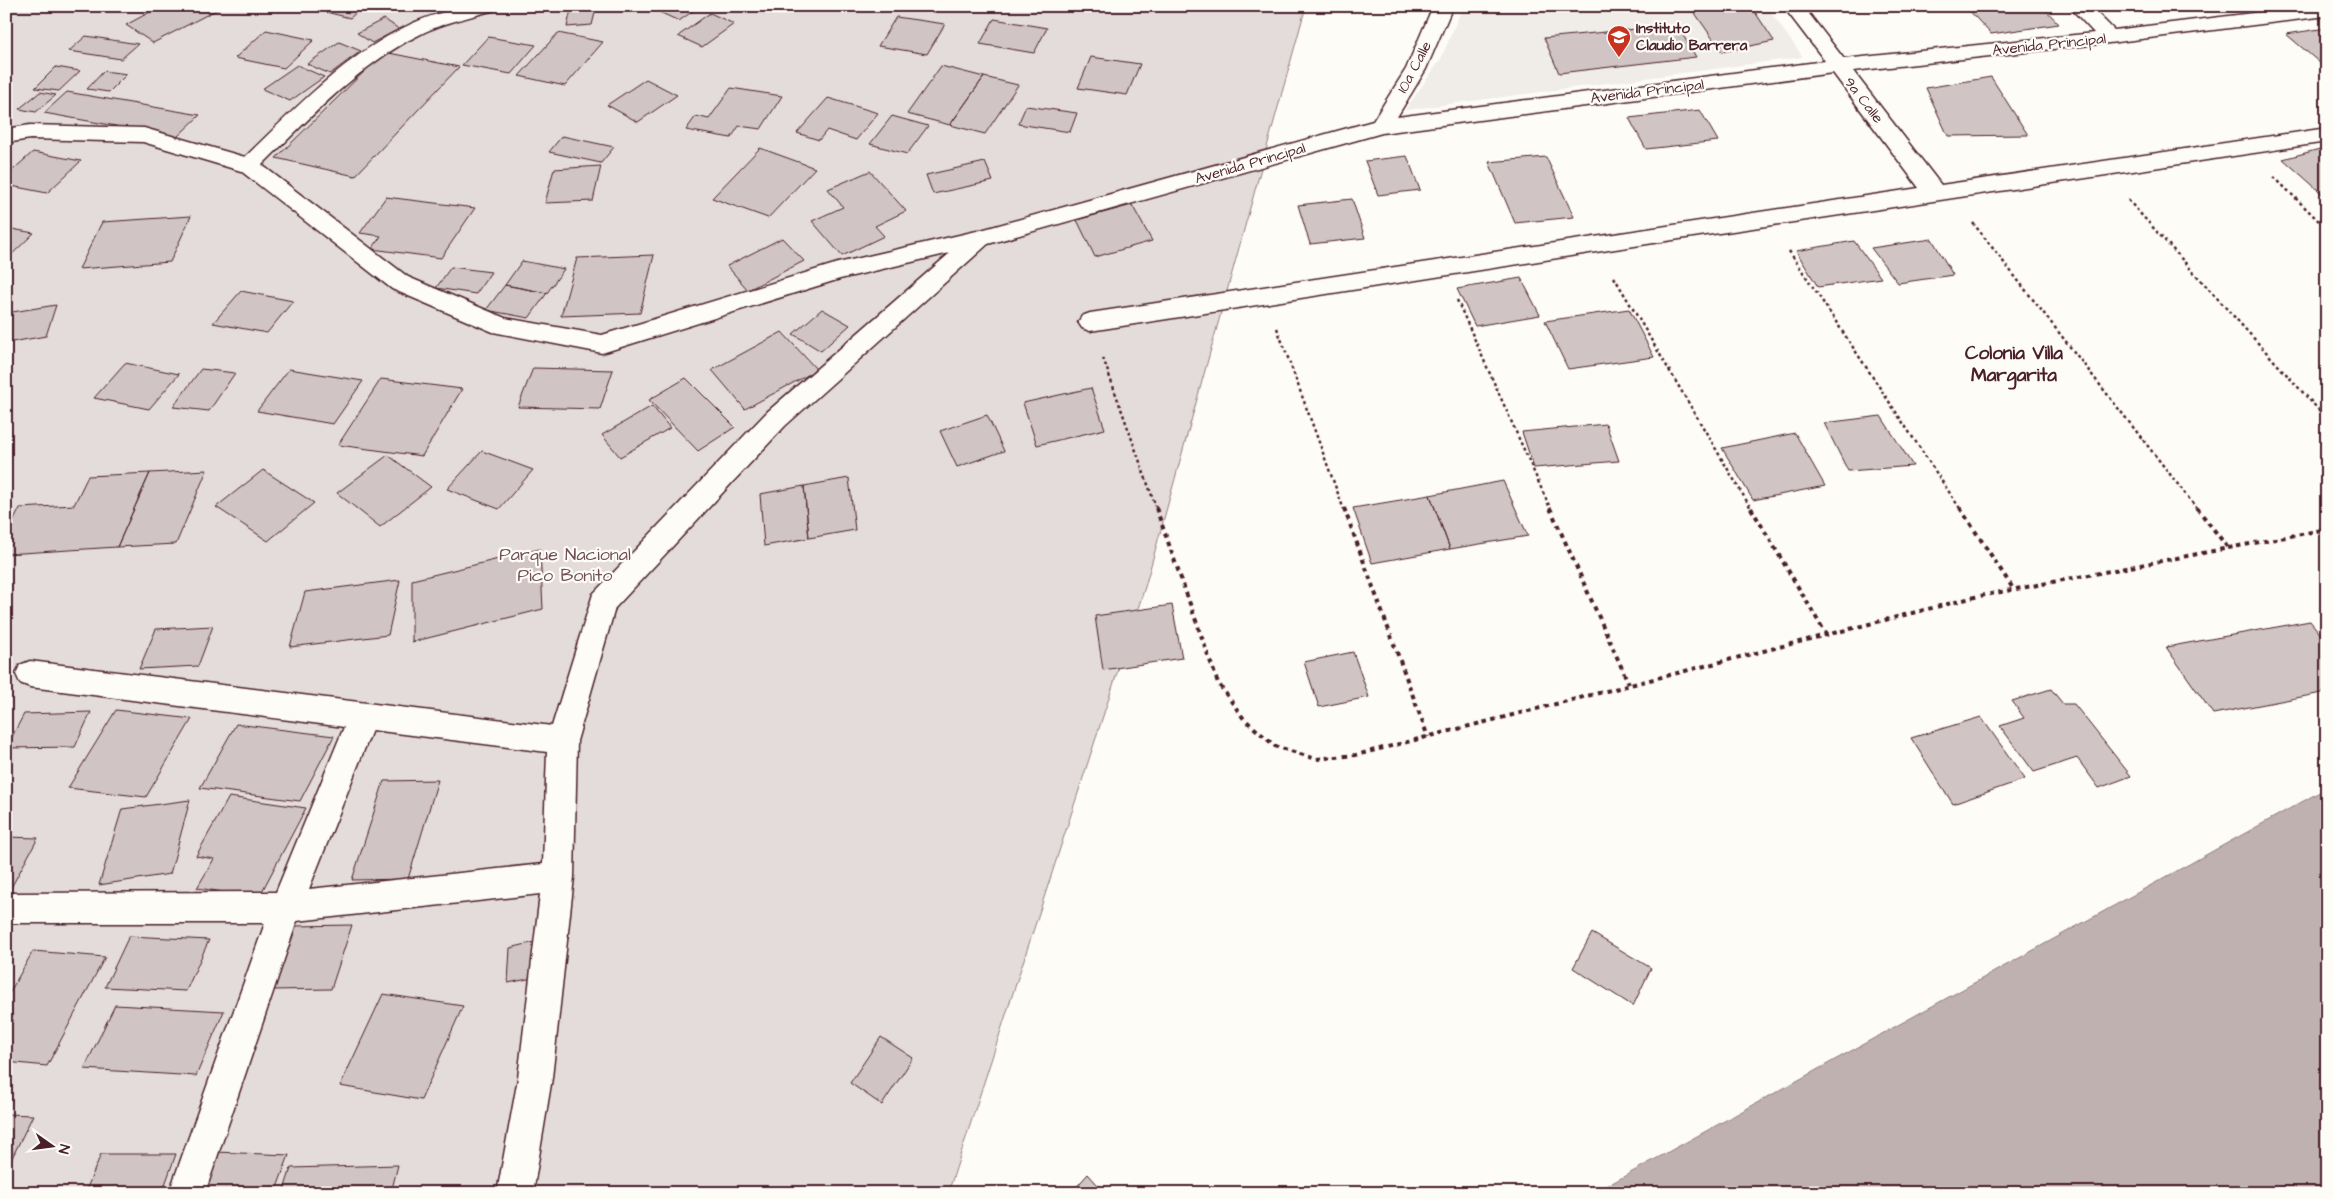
<svg xmlns="http://www.w3.org/2000/svg" width="2333" height="1199" font-family="'Architects Daughter',sans-serif">
	<rect width="100%" height="100%" fill="#fdfcf7"/>
	<filter id="ink" filterUnits="userSpaceOnUse"><feTurbulence type="fractalNoise" baseFrequency=".02" numOctaves="2"/><feDisplacementMap in="SourceGraphic" scale="10" xChannelSelector="R" yChannelSelector="G"/><feConvolveMatrix kernelMatrix="1 2 1 2 8 2 1 2 1" color-interpolation-filters="sRGB"/></filter>
	<g filter="url(#ink)">
		<path fill="#f0ece8" d="M1463,6H1766L1803,57L1405,110L1441,59Z"/>
		<path fill="#e3dcda" stroke="#967e82" d="M6,6H1306L1145,587L948,1193H6Z"/>
		<path fill="#c0b1b1" stroke="#91777b" d="M2327,788V1193H1594Z"/>
		<path fill="#d0c5c4" stroke="#4a1f2b" d="M161,6H215L218,9L153,43L126,25Z
			M322,6H364L350,18L318,10Z
			M646,6H700L679,21Z
			M1690,6H1751L1774,41L1722,52Z
			M1965,6H2042L2059,24L1991,34Z
			M2115,6H2163L2121,13Z
			M596,9L592,25L567,27L571,10Z
			M710,13L734,24L702,47L678,36Z
			M896,17L945,24L927,54L878,46Z
			M384,19L399,29L372,43L357,33Z
			M994,19L1047,28L1034,53L980,44Z
			M1677,25L1696,57L1559,73L1544,38Z
			M2327,28V69L2286,34Z
			M266,30L314,40L284,68L235,58Z
			M558,33L603,42L565,86L519,76Z
			M86,36L138,44L121,59L69,51Z
			M488,37L536,45L511,74L462,65Z
			M339,42L361,51L330,74L307,64Z
			M384,52L459,67L355,176L276,158Z
			M1091,57L1140,64L1127,95L1078,88Z
			M297,65L324,77L290,101L262,89Z
			M941,66L984,77L950,125L907,114Z
			M56,67L80,71L59,91L35,88Z
			M104,71L127,74L109,92L87,89Z
			M984,77L1018,85L985,134L950,125Z
			M1991,77L2028,135L1948,136L1926,88Z
			M646,79L677,95L638,122L607,105Z
			M731,88L782,96L761,129L739,126L731,138L686,130L696,116L709,119Z
			M40,92L56,95L36,112L19,109Z
			M67,92L200,115L177,137L44,113Z
			M828,98L878,113L856,140L827,130L819,140L797,133Z
			M1026,106L1077,113L1070,132L1018,124Z
			M1700,110L1718,141L1646,149L1629,118Z
			M892,116L928,126L907,154L870,144Z
			M562,136L614,147L601,163L549,152Z
			M2327,147V198L2283,159Z
			M760,148L815,168L768,218L712,198Z
			M33,152L81,161L47,193L6,185V176Z
			M1407,156L1420,190L1378,195L1365,161Z
			M1546,157L1574,217L1515,223L1489,162Z
			M985,162L993,181L933,194L926,175Z
			M601,166L593,201L545,203L554,169Z
			M870,171L906,211L875,226L884,236L842,256L812,221L843,207L828,189Z
			M386,197L475,208L441,258L372,249L381,236L360,233Z
			M1352,199L1365,238L1310,244L1298,205Z
			M1132,205L1152,241L1095,257L1077,220Z
			M191,216L170,262L79,269L102,222Z
			M6,228L34,233L6,260Z
			M782,238L804,261L748,290L727,266Z
			M1932,239L1953,275L1898,283L1871,248Z
			M1854,241L1881,278L1818,287L1796,251Z
			M654,255L640,313L561,316L577,258Z
			M522,261L564,269L547,293L505,285Z
			M451,267L491,272L476,294L436,288Z
			M1521,278L1540,315L1475,326L1457,289Z
			M505,285L547,293L529,318L486,310Z
			M241,291L293,301L267,333L213,323Z
			M56,305L46,336L6,343V313Z
			M822,309L850,325L821,351L793,334Z
			M1629,309L1654,357L1568,369L1545,321Z
			M782,332L817,370L745,409L712,370Z
			M125,363L179,374L149,409L94,398Z
			M533,368L613,370L600,409L518,407Z
			M201,369L235,373L209,411L173,407Z
			M289,369L363,381L333,424L257,411Z
			M686,378L735,427L698,451L649,400Z
			M381,379L462,389L422,456L338,445Z
			M1091,388L1105,429L1037,445L1023,403Z
			M652,406L670,428L620,457L602,435Z
			M987,415L1004,451L957,467L940,431Z
			M1881,416L1913,466L1848,471L1824,423Z
			M1606,424L1619,461L1534,468L1522,432Z
			M1795,433L1825,486L1753,500L1722,448Z
			M482,451L533,470L499,509L447,489Z
			M388,455L431,487L380,527L337,493Z
			M207,470L176,544L117,547L150,473Z
			M263,470L314,503L268,541L216,507Z
			M150,473L117,547L6,554V536L20,508L74,505L88,476Z
			M849,478L855,530L809,538L804,486Z
			M1503,481L1528,536L1450,549L1430,495Z
			M804,486L809,538L764,546L760,494Z
			M1430,495L1450,549L1372,563L1353,508Z
			M540,549L543,609L412,642V580Z
			M400,580L388,635L290,647L305,592Z
			M1172,605L1182,658L1103,670L1095,616Z
			M2310,621L2327,642V692L2213,714L2166,647Z
			M213,626L198,666L139,669L156,629Z
			M1353,652L1369,697L1319,707L1304,662Z
			M2051,689L2063,704H2074L2131,776L2099,788L2077,758L2034,772L2000,726L2024,718L2012,701Z
			M116,710L192,719L146,797L68,788Z
			M91,712L75,747L6,748L24,714Z
			M1981,717L2025,779L1953,804L1911,738Z
			M236,724L334,736L300,801L200,788Z
			M438,780L408,879L352,880L384,781Z
			M229,797L306,808L259,897L197,888L214,859L196,856Z
			M190,800L170,874L99,885L122,809Z
			M6,837L38,838L6,897Z
			M352,925L331,989L272,990L295,926Z
			M1592,933L1651,968L1633,1006L1573,968Z
			M129,936L209,940L186,991L105,987Z
			M535,942L533,978L508,983L510,948Z
			M33,951L105,957L47,1066L6,1062V999Z
			M383,994L463,1006L421,1100L340,1086Z
			M115,1005L224,1011L196,1076L84,1069Z
			M881,1037L913,1058L882,1105L850,1083Z
			M6,1114L33,1115L6,1170Z
			M215,1152L289,1155L275,1193H198Z
			M101,1154H176L162,1193H85Z
			M398,1165L391,1193H283L291,1168Z
			M1088,1174L1105,1193H1071Z"/>
		<g fill="none" stroke-linecap="round" stroke-linejoin="round">
			<g stroke="#4a1f2b" stroke-width="3">
				<path id="minor" d="M465,6H497L494,10C471,17 446,22 425,32C360,63 312,116 262,165L408,277L505,318L602,335L838,263L981,230L1373,121L1406,69L1433,6H1453L1426,69L1397,117L1825,61L1783,6H1803L1844,59L2094,33L2069,6H2090L2114,30L2310,6H2327V16L2109,43L1853,71L1941,185L2327,128V142L1673,240L1090,331L1082,328L1078,322L1082,316L1090,313L1919,188L1833,73L1382,133L988,244L785,426L615,608L577,741L574,877L552,1078L533,1193H497L518,1078L540,894L297,921L205,1193H169L265,923H6V893L276,892L344,727L30,687L20,683L16,674L20,665L30,661L552,726L593,594L767,412L950,253L840,279L602,353L493,332L392,289L241,171L143,142L30,139L6,143V129L30,125L144,128L245,157C296,108 345,55 411,24C428,16 447,11 465,6ZM372,730L547,752L543,864L309,889Z"/>
			</g>
			<path stroke="#4a1f2b" stroke-width="2.5" stroke-dasharray="3 3" stroke-linecap="butt" d="M2274,177L2327,229
				M2128,200L2327,419
				M1973,223L2198,510
				M1789,251L1961,510
				M1614,277L1752,510
				M1457,300L1551,510
				M1277,328L1344,510
				M1103,358L1157,510"/>
			<path stroke="#4a1f2b" stroke-width="4" stroke-dasharray="4.5 4.5" stroke-linecap="butt" d="M1156,508L1218,683L1244,719L1275,746L1316,759L1356,755L1975,597L2327,529
				M1344,508L1428,737
				M1550,508L1629,684
				M1751,508L1826,634
				M1960,508L2014,590
				M2197,508L2228,548"/>
			<use href="#minor" fill="#fdfcf7" fill-rule="evenodd"/>
		</g>
	</g>
	<defs>
		<g id="school-pin" transform="scale(1.25)"><path d="M0 17L-7.5 6A9.5 9.5 0 1 1 7.5 6Z" fill="#c8321e" stroke="#fdfcf7"/><path d="M0-5L7-2L0 1L-7-2ZM-4 1L0 2.5L4 1V4Q0 6-4 4Z" fill="#fff"/></g>
	</defs>
	<g fill-rule="evenodd">
		<use href="#school-pin" x="1619" y="37"/>
	</g>
	<g text-anchor="middle" stroke-width="4.5" stroke-linejoin="round" paint-order="stroke">
		<g font-size="15" font-weight="bold" fill="#4a1f2b" stroke="#fdfcf7" text-anchor="start">
			<text x="1636" y="33">Instituto<tspan x="1636" dy="17">Claudio Barrera</tspan></text>
		</g>
		<g font-size="15" fill="#4a1f2b" stroke="#fdfcf7">
			<text transform="translate(2049 44) rotate(-6)" y="5">Avenida Principal</text>
			<text transform="translate(1414 67) rotate(-62)" y="5">10a Calle</text>
			<text transform="translate(1647 91) rotate(-7)" y="5">Avenida Principal</text>
			<text transform="translate(1864 100) rotate(52)" y="5">9a Calle</text>
			<text transform="translate(1250 163) rotate(-16)" y="5">Avenida Principal</text>
		</g>
		<g font-size="18" fill="#704e57" stroke="#fdfcf7">
			<text x="565" y="560">Parque Nacional<tspan x="565" dy="21">Pico Bonito</tspan></text>
		</g>
		<g font-size="19" font-weight="bold" fill="#4a1f2b" stroke="#fdfcf7">
			<text x="2014" y="359">Colonia Villa<tspan x="2014" dy="22">Margarita</tspan></text>
		</g>
	</g>
	<rect width="2333" height="1199" fill="none" stroke="#fdfcf7" stroke-width="25"/>
	<rect x="12" y="12" width="2308" height="1174" fill="none" stroke="#4a1f2b" stroke-width="2" filter="url(#ink)"/>
	<g transform="translate(52 1146) rotate(104)" stroke="#fdfcf7" stroke-width="4" paint-order="stroke">
	<path d="M0-4L9 19L0 12L-9 19Z" fill="#4a1f2b"/>
	<text y="-8" font-size="14" font-weight="bold" text-anchor="middle" fill="#4a1f2b">N</text>
	</g>
</svg>
